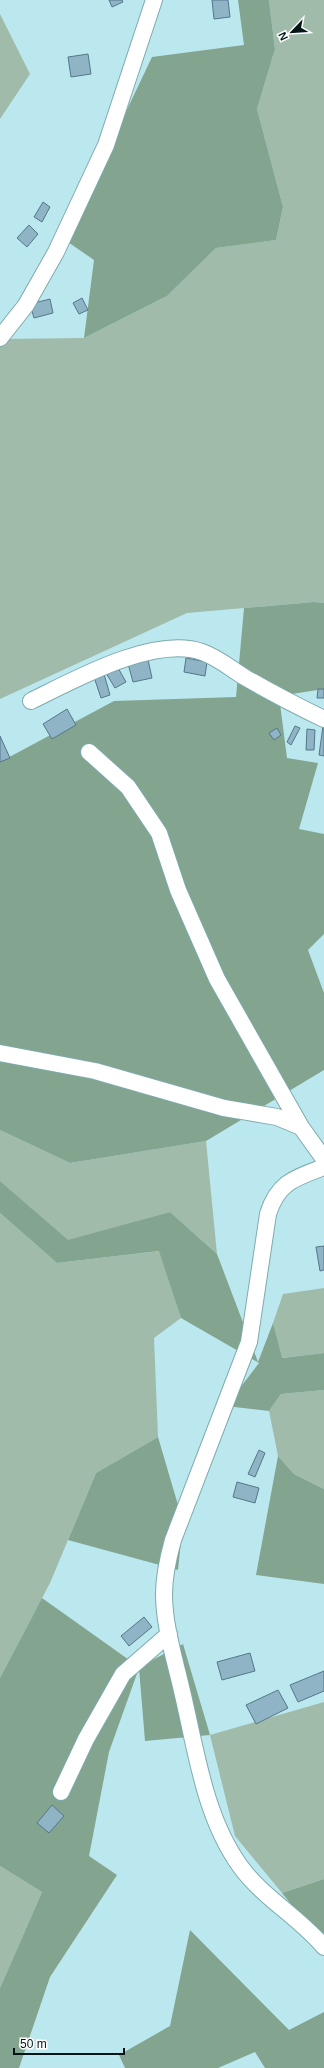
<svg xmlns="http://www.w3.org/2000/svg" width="324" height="2068" font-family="Helvetica,sans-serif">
	<rect width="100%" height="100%" fill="#bbe8ee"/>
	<path fill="#a1bbaa" d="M269,0H324V603L314,602L187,613L0,699V339L84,338L167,296L216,248L276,240L283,207L257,109L275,49Z
		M0,14L30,74L0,119Z
		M0,1130L70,1163L206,1141L217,1254L170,1212L68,1241L0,1181Z
		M0,1213L57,1263L160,1251L181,1318L154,1338L158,1437L96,1473L50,1583L0,1678Z
		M324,1288V1353L281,1358L273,1323L283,1294Z
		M324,1390V1489L294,1474L278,1456L269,1411L281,1394Z
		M324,1702V1879L282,1893L235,1836L210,1735Z
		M0,1866L42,1892L0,1988Z"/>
	<path fill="#83a48f" d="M238,0H269L275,49L257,109L283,207L276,240L216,248L167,296L84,338L94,260L65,240L152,57L244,45Z
		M314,602L324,603V689L279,696L287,758L318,763L299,829L324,834V934L308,950L324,993V1070L206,1141L70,1163L0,1130V762L114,701L236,697L244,608Z
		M0,1181L68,1240L170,1212L217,1254L258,1362L273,1323L282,1358L324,1353V1390L281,1394L269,1411L226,1406L259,1363L181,1318L159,1251L57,1263L0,1213Z
		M158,1437L183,1522L178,1570L68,1540L96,1473Z
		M278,1456L294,1474L324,1489V1584L256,1575Z
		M42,1598L139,1667L183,1644L210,1735L145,1741L139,1668L109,1752L89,1856L117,1875L50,1977L19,2068H0V1988L42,1892L0,1866V1678Z
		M324,1879V1945L282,1893Z
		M190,1930L289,2030L324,2012V2068H265L255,2052L218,2068H125L119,2055L170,2026Z"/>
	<path fill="#8fb4c6" stroke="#557789" d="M109,0H122L123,2L112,7Z
		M212,0H228L230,17L214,19Z
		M88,54L91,74L71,77L68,57Z
		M43,202L50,207L42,222L34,217Z
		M29,225L38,234L27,247L17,238Z
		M82,298L88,310L79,314L73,303Z
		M50,299L53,313L34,318L30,304Z
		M147,655L152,678L133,682L127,660Z
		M186,658L207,662L205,676L184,672Z
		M117,666L126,682L115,688L106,673Z
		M104,674L110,695L101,698L94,677Z
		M318,689H324V698H317Z
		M67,709L76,725L52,739L43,724Z
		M295,726L300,728L291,745L287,742Z
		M323,726H324V756L319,755Z
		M277,728L281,735L274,740L269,733Z
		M307,729L315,730L314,750H306Z
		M0,736L10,758L0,762Z
		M324,1246V1270L320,1271L316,1247Z
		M259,1450L265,1453L255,1477L248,1474Z
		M237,1482L259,1488L255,1503L233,1497Z
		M144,1617L152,1627L129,1646L121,1636Z
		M250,1653L255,1671L222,1680L217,1662Z
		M324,1671V1691L298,1702L290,1685Z
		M278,1690L288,1708L256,1724L246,1705Z
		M52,1805L64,1816L49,1833L37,1823Z"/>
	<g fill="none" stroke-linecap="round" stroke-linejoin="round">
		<g stroke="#7eaaaf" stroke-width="18">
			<path id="street" d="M0,338L26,305L56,252L106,145L154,0
				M31,701C74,680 154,635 202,652C219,658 231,669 246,678C272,693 297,706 324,719
				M89,752L128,787L159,833L178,890L217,979L301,1127
				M0,1053L95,1071L224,1108L277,1117L301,1127L324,1159
				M324,1167C295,1178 278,1182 268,1214L249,1342L173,1540C168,1558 164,1575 164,1594C164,1626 175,1660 182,1691C196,1749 204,1816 240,1866C263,1898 299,1917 324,1947
				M61,1792L86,1739L123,1674L169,1634"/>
		</g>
		<use href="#street" stroke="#fff" stroke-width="16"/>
	</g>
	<g transform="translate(292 32) rotate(245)" stroke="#ffffff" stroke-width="3" paint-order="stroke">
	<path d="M0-3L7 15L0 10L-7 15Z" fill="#051517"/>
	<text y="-6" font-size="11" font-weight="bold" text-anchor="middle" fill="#051517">N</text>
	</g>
	<path d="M14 2048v6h110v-6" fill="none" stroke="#051517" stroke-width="2"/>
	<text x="20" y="2048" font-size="12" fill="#051517" stroke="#ffffff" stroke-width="3" paint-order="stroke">50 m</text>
</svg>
